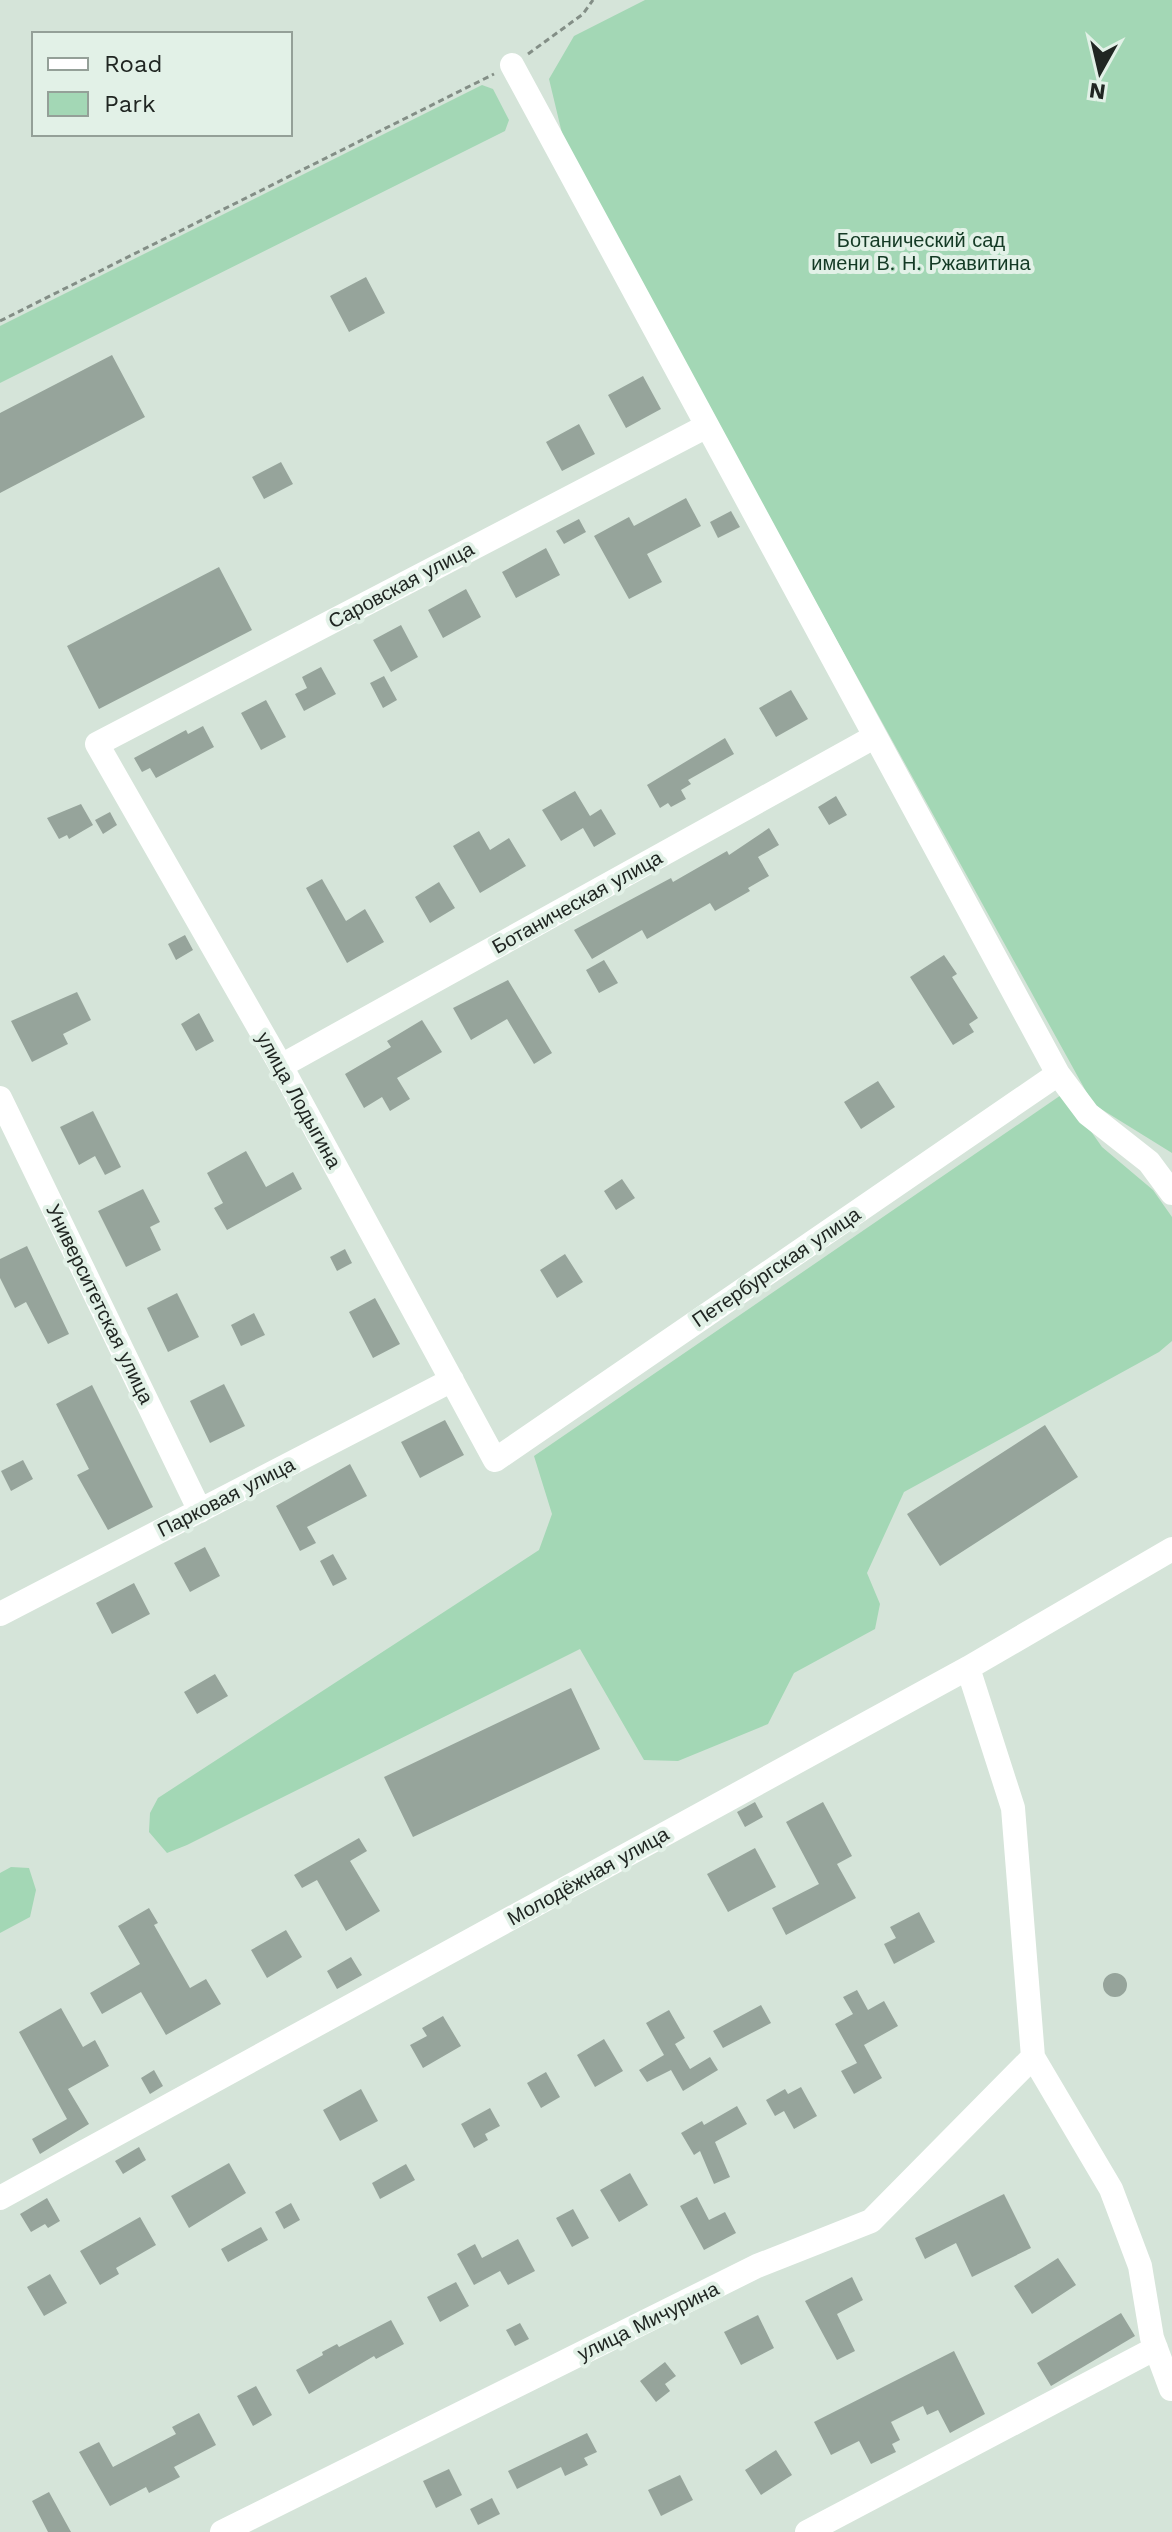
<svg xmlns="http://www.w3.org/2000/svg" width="1172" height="2532" font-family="'Work Sans',sans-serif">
	<rect width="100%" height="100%" fill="#d5e4d9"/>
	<path fill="#a3d7b5" d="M645,0H1172V1153L1093,1104L566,150L549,79L574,36Z
		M482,85L493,89L509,120L505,131L0,383V326Z
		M1064,1093L1102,1147L1153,1190L1172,1217V1341L1159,1352L904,1492L867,1573L880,1604L875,1629L794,1673L768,1724L678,1761L644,1760L580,1649L187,1845L167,1853L149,1832L150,1813L158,1798L539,1550L552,1514L534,1456Z
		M11,1867L29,1868L36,1890L30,1917L0,1933V1873Z"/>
	<path fill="#96a49b" d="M366,277L385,313L349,332L330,296Z
		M112,355L145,417L0,493V413Z
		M643,376L661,409L626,428L608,395Z
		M579,424L595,454L562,471L546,442Z
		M281,462L293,484L264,499L252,477Z
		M686,498L701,526L647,554L662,582L629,599L594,536L629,517L634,526Z
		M731,511L740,527L718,538L710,522Z
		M579,519L586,532L564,544L556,531Z
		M546,548L560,575L516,598L502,572Z
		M219,567L252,630L99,709L67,646Z
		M466,589L481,617L443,638L428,610Z
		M401,625L418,657L391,672L373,640Z
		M321,667L336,694L304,711L295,694L307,688L302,677Z
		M384,676L397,700L383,708L370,683Z
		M791,690L808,719L776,737L759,708Z
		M266,700L286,737L261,750L241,713Z
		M203,726L214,747L156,778L150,768L142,772L134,758L186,730L188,734Z
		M725,738L734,754L688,780L691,784L681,790L686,799L671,807L668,803L660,808L647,785Z
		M575,791L590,816L601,809L616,834L594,847L583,828L561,841L542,810Z
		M836,796L847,815L829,825L818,807Z
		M81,804L93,825L69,839L67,835L59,839L47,818Z
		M110,812L117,825L103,834L95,820Z
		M769,828L779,845L758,857L769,876L748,888L750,891L715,911L710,903L647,939L642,930L592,959L574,930L671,878L673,882L727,851L729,855Z
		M479,831L490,850L509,838L526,866L480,893L453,846Z
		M322,879L346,921L365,909L384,942L347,963L306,888Z
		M439,882L455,908L430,923L415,897Z
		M185,935L193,950L176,960L168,944Z
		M944,955L957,974L952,977L978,1018L969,1024L974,1032L953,1045L910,977Z
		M604,960L618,983L599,993L586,970Z
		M508,980L552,1053L534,1064L507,1019L471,1040L453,1008Z
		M77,992L91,1020L63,1034L68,1044L32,1062L11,1021Z
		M199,1013L214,1041L196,1051L181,1024Z
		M422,1020L442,1052L397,1078L410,1099L390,1111L382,1097L364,1108L345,1074L391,1047L387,1041Z
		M878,1081L895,1107L861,1129L844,1102Z
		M93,1111L121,1167L105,1175L95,1156L79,1165L60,1127Z
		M246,1151L266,1187L293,1172L302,1189L227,1230L214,1208L223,1203L207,1173Z
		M622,1179L635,1198L616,1210L604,1191Z
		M143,1189L160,1222L150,1227L161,1250L126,1267L98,1211Z
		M27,1246L69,1334L48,1344L26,1302L15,1308L0,1278V1259Z
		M345,1249L352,1263L337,1271L330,1257Z
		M565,1254L583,1282L557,1298L540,1270Z
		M177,1293L199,1337L168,1352L147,1308Z
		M375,1298L400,1344L373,1358L349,1312Z
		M254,1313L265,1335L241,1346L231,1325Z
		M224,1384L245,1426L210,1443L190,1401Z
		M92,1385L153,1507L108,1530L77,1475L89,1469L56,1404Z
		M445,1420L464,1455L420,1478L401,1442Z
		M1045,1425L1078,1477L940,1566L907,1514Z
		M23,1460L33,1479L11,1491L1,1471Z
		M350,1464L367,1496L307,1527L316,1543L300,1551L276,1506Z
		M205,1547L220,1576L190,1592L174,1563Z
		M333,1554L347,1579L333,1586L320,1561Z
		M134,1583L150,1614L112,1634L96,1603Z
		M215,1674L228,1696L197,1714L184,1692Z
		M571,1688L600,1749L413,1837L384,1777Z
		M755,1802L763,1817L745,1827L737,1812Z
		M823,1802L852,1856L837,1864L856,1898L786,1935L772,1908L819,1884L786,1822Z
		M359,1838L367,1851L350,1861L380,1911L346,1931L317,1880L302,1888L294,1875Z
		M755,1848L776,1887L728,1912L707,1874Z
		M149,1908L158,1923L154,1925L190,1988L206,1979L221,2004L166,2035L141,1992L102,2014L90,1993L140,1964L118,1926Z
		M919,1912L935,1942L894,1964L884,1944L896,1938L890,1927Z
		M286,1930L302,1957L267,1978L251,1950Z
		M351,1957L362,1975L337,1989L327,1971Z
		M1103 1985a12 12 0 1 1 24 0a12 12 0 1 1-24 0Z
		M857,1990L868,2010L884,2001L898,2026L864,2045L882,2078L854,2094L841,2071L857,2063L835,2024L853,2014L843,1997Z
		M761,2005L771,2023L723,2048L713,2031Z
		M61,2008L83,2047L95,2040L109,2066L68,2089L89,2124L40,2154L32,2139L67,2119L19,2032Z
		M669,2010L685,2038L675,2044L690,2069L710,2057L718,2070L683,2091L671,2070L647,2082L639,2070L664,2055L646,2023Z
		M443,2016L461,2046L423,2068L410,2045L427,2036L422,2028Z
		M604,2039L623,2071L595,2087L577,2055Z
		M154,2070L163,2086L150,2094L141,2078Z
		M546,2072L560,2097L541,2108L527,2083Z
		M801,2087L817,2116L794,2129L784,2111L775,2116L766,2100L785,2089L788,2094Z
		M361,2089L378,2121L340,2141L323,2110Z
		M737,2106L747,2124L715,2142L730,2177L714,2184L700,2151L694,2155L681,2133L702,2121L704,2125Z
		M490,2108L500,2126L485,2134L488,2140L474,2148L461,2124Z
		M139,2147L146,2160L123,2174L115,2161Z
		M229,2163L246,2193L189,2228L171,2196Z
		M406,2164L415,2180L380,2199L372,2183Z
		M630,2173L648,2205L619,2222L600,2190Z
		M1004,2194L1031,2248L972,2277L956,2243L925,2259L915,2238Z
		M697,2197L709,2220L725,2212L736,2233L704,2250L680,2206Z
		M47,2198L60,2221L48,2228L45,2224L31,2232L20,2214Z
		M291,2203L300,2220L284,2229L275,2212Z
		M573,2209L589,2238L572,2247L556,2218Z
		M140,2217L156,2245L116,2268L119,2274L100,2285L80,2251Z
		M261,2227L268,2240L228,2262L221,2249Z
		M518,2239L535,2271L508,2285L500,2271L474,2285L457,2254L475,2244L482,2258Z
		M1058,2258L1076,2285L1032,2314L1014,2286Z
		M50,2274L67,2303L44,2316L27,2287Z
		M852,2277L863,2300L837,2314L855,2351L837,2360L805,2301Z
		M456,2282L469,2306L440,2322L427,2297Z
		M1121,2313L1135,2336L1051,2386L1037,2363Z
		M758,2315L774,2348L741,2365L724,2332Z
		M391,2320L404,2344L376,2359L374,2356L309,2394L296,2370L323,2355L322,2352L337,2344L339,2347Z
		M520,2323L529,2339L515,2346L506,2330Z
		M954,2351L985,2414L950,2433L938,2410L927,2415L923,2406L891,2422L900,2440L892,2444L896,2452L871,2464L859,2441L831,2455L814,2422Z
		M665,2362L676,2376L665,2384L670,2391L656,2402L640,2381Z
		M256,2386L272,2415L253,2426L237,2396Z
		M199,2413L216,2445L174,2467L180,2477L149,2493L146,2487L110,2506L79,2452L99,2442L113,2467L176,2434L172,2427Z
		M587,2433L597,2452L584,2458L588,2465L565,2476L561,2467L517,2489L508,2471Z
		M776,2450L792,2475L761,2495L745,2470Z
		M449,2469L462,2495L436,2508L423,2481Z
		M680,2475L693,2500L661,2516L648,2490Z
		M49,2492L71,2532H48L32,2501Z
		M492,2498L500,2514L478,2525L470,2509Z"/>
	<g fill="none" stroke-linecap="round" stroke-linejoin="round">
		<path stroke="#838e86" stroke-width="3" stroke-dasharray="6 4" stroke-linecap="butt" d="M528,54L583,14L593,0
			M0,321L494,74"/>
		<path stroke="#fff" stroke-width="24" d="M512,65L1058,1074L1088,1114L1149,1162L1172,1193
			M705,427L97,744L281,1066L495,1460L1058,1074
			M281,1066L874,737
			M0,1098L200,1511
			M0,1614L452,1380
			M1033,2057L1111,2189L1140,2266L1152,2338L1171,2389
			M0,2198L968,1668L1172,1549
			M222,2532L757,2266L871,2221L1033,2057L1013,1808L968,1668
			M807,2532L1156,2348"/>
	</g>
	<g text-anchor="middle" stroke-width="8" stroke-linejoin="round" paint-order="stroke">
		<g font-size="20" fill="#143a25" stroke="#e2f1e7">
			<text x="921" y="247">Ботанический сад<tspan x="921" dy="23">имени В. Н. Ржавитина</tspan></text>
		</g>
		<g font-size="20" fill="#202622" stroke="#e2f1e7">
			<text transform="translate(401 585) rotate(-28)" y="7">Саровская улица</text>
			<text transform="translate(577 902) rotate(-29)" y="7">Ботаническая улица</text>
			<text transform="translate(299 1100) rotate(61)" y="7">улица Лодыгина</text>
			<text transform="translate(776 1267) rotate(-34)" y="7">Петербургская улица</text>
			<text transform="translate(100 1304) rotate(64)" y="7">Университетская улица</text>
			<text transform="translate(226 1497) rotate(-27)" y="7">Парковая улица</text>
			<text transform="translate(588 1876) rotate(-29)" y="7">Молодёжная улица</text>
			<text transform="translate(648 2321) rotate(-26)" y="7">улица Мичурина</text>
		</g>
	</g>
	<rect x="32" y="32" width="260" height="104" fill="#e2f1e7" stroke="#94a098" stroke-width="2"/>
	<rect x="48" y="58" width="40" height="12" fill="#ffffff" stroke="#94a098" stroke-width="2"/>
	<text x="104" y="72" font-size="24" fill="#202622">Road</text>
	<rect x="48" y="92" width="40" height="24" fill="#a3d7b5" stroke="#94a098" stroke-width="2"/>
	<text x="104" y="112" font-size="24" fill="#202622">Park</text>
	<g transform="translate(1100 72) rotate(188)" stroke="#e2f1e7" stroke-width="6" paint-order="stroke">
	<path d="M0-6L14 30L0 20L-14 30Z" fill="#202622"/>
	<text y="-12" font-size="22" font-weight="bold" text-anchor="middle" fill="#202622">N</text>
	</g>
</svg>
